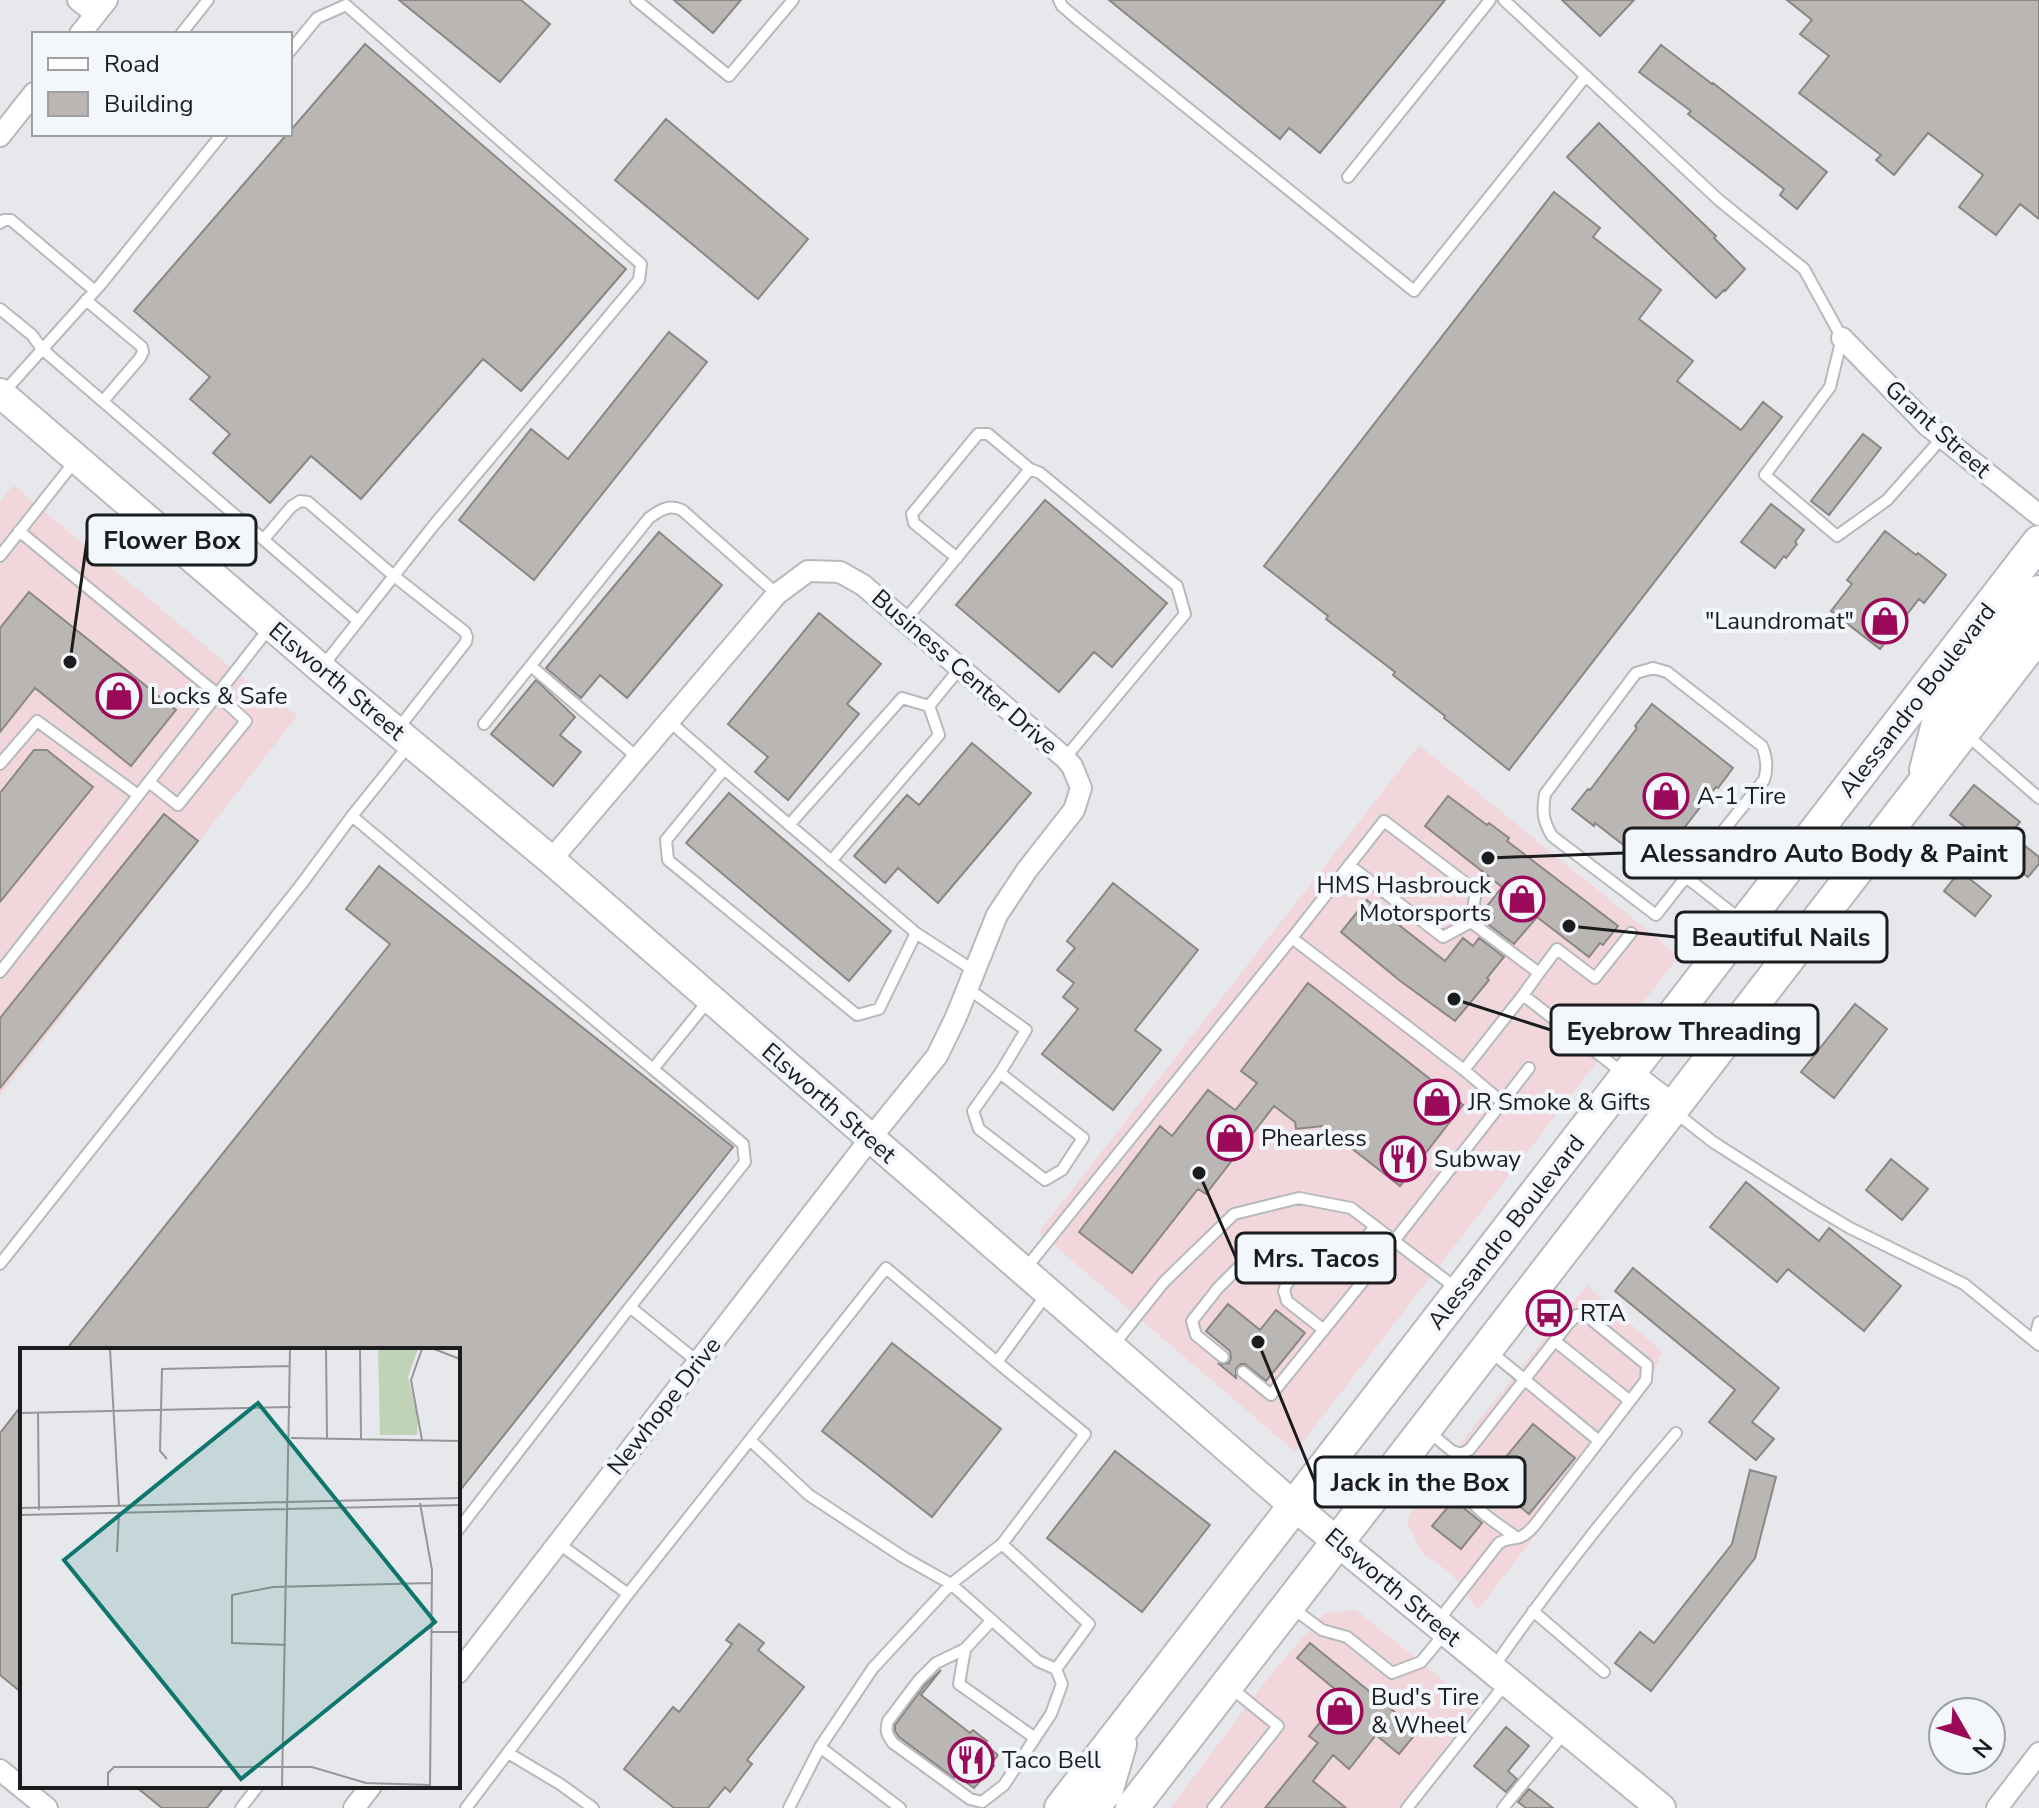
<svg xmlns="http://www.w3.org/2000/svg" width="2039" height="1808" font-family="'Nunito Sans',sans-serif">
	<rect width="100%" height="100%" fill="#e6e8ec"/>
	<path fill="#f1d7dc" d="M13,485L258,690L298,715L0,1095V502Z
		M1419,745L1679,956L1295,1452L1039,1232Z
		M1587,1285L1662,1352L1648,1388L1478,1610L1451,1573L1422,1553L1407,1523L1416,1499Z
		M1355,1609L1476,1707L1399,1808H1170L1272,1673L1323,1614Z"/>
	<path fill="#b9b6b3" stroke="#8a8784" stroke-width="2" d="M399,0H521L550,24L500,82Z
		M674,0H741L713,33Z
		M1109,0H1445L1320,153L1289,128L1280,139Z
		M1562,0H1634L1600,36Z
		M1787,0H2039V219L2020,204L1996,235L1959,207L1983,175L1928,133L1894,175L1876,160L1881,155L1799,93L1829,56L1800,34L1812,20Z
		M365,44L626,269L521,391L483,359L361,499L311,456L270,503L213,453L230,434L190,399L210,377L134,311L287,134H290V131Z
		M1661,45L1712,84L1713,83L1827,172L1797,209L1780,195L1784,189L1688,114L1691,111L1639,72Z
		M666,119L808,239L758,299L615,180Z
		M1599,123L1716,236L1714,238L1745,269L1725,291L1724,290L1716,298L1567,157Z
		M1554,192L1600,228L1593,237L1661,290L1639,319L1693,361L1677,381L1741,430L1763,402L1782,417L1509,770L1444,718L1445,716L1393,675L1395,672L1326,619L1328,616L1264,566Z
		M669,332L707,362L534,580L459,520L531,429L568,459Z
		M1863,434L1881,448L1829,515L1811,501Z
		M1045,500L1167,603L1112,667L1094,652L1059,692L956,605Z
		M1771,504L1804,530L1795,542L1797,544L1786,558L1784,556L1775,568L1741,542Z
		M1885,531L1916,555L1918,553L1946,575L1924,603L1919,599L1880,649L1831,611L1852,584L1847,580Z
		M659,532L722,585L627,698L600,675L581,698L546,668Z
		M29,592L176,710L131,766L35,688L0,732V628Z
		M819,613L881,664L847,704L859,714L788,800L755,772L768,757L728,724Z
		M536,680L575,717L560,735L581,752L553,786L491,734Z
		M1652,704L1733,768L1718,788L1716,787L1667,850L1670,851L1654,872L1633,856L1635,854L1595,823L1594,826L1572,809L1588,789L1590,790L1637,728L1635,726Z
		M972,743L1031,793L938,903L898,868L885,883L854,856L907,795L919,805Z
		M34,750H47L93,787L0,902V793Z
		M1974,785L2020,822L2010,834L2039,857V864L2028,877L1950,815Z
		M729,793L891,931L849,981L686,843Z
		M1448,796L1487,825L1489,823L1509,838L1507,841L1618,926L1603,945L1600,943L1589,957L1537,917L1514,944L1489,925L1494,918L1484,910L1502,887L1425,826Z
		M164,814L198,841L0,1088V1018Z
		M379,866L733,1147L458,1493V1350H66L390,944L346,909Z
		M1960,871L1991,896L1975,916L1944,891Z
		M1113,883L1198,950L1135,1030L1161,1050L1113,1110L1042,1054L1078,1009L1063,997L1074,983L1057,970L1075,948L1067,941Z
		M1367,900L1445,961L1463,938L1473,946L1479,938L1504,957L1487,978L1489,980L1455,1021L1399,980L1341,932Z
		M1308,983L1463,1105L1400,1186L1323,1126L1296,1129L1295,1122L1274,1106L1206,1194L1198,1189L1132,1273L1079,1232L1160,1126L1172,1136L1208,1090L1235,1110L1237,1108L1257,1083L1241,1071Z
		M1855,1004L1887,1029L1834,1098L1801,1072Z
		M1891,1159L1928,1189L1902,1220L1866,1190Z
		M1746,1182L1819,1241L1829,1228L1901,1286L1864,1331L1788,1269L1777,1282L1710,1227Z
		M1633,1268L1779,1388L1752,1422L1774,1439L1756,1460L1709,1422L1735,1390L1615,1291Z
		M1228,1304L1260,1330L1276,1310L1305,1333L1266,1381L1245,1364H1241L1236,1368V1378L1219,1364L1229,1363L1231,1358L1230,1351L1206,1331Z
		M892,1343L1001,1429L932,1517L822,1431Z
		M22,1405V1693L0,1675V1433Z
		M1533,1424L1575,1458L1529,1514L1487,1480Z
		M1115,1451L1210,1525L1142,1612L1047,1538Z
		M1750,1470L1776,1477L1755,1558L1651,1691L1615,1663L1640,1632L1654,1643L1732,1544Z
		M1454,1500L1482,1523L1461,1549L1432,1526Z
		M739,1624L764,1643L758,1650L804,1687L747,1760L752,1764L730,1792L725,1787L708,1808H674L624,1769L673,1707L679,1712L732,1644L726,1640Z
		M1310,1643L1418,1731L1399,1754L1376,1735L1349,1769L1333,1755L1313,1781L1346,1808H1265L1318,1743L1309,1736L1342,1695L1297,1658Z
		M941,1670L921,1695L970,1733L973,1730L987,1741L984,1744L998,1755L991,1764L994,1766L974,1788L956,1775L954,1778L899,1737L895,1731V1725L925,1685Z
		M1506,1727L1529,1746L1508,1771L1517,1779L1506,1792L1474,1766Z
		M135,1786H225L207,1808H162Z
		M1529,1789L1553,1808H1526L1518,1802Z"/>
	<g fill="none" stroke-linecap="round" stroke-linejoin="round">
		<g stroke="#b7b9bd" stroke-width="14">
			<path id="lane" d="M636,0L729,76L793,0
				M1059,0L1062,6L1076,18L1414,291L1586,76
				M1504,0L1720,201L1804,269L1842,338L1830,387L1765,475L1837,536L1887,500L1942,438
				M181,34L208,0
				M290,51L317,18L346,5L641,264L639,280L434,525L322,667
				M1348,177L1490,0
				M0,223L4,220H11L95,291
				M86,300L142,347L143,352L140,358L103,401
				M0,309L32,335L42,349L358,621
				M4,392L101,284L222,134
				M19,531L217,694L246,721L178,805L149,782
				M264,539L291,507L300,501L308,502L394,576L465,632L467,637L466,642L397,730
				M0,556L75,461
				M957,558L914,523L912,514L978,434H988L1030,469
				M905,620L1030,469L1040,473L1177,586L1185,614L1065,758
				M531,666L638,758
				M669,721L724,769L666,840L668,860L857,1015L879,1009L916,933L973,970
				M484,724L649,518C660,510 669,504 682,510L777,594
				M1968,736L2039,798
				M409,745L352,816L653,1069L708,1001
				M0,764L37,721L138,795
				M724,769L916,933
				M789,825L902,698L929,706
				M831,861L939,735L929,706L960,668
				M1349,865L1443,937L1471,922
				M1686,877L1764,780C1768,768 1767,758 1762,746L1667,672L1653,668L1636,673L1545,794C1542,811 1543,821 1552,836L1656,915L1686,877L1741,920
				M1292,938L1384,821L1476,891L1471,922L1539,973L1523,995
				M0,972L270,627
				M1539,973L1557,949L1595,978L1631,933
				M967,988L1026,1030L1000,1073L973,1111L979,1129L1045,1180L1062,1170L1083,1138L1000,1073
				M653,1069L743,1144L745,1162L630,1307L698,1362
				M1464,1070L1502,1102
				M1676,1113L1713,1142L1813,1206L1850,1228L1964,1284L2039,1345
				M1394,1241L1529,1068
				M1316,1244L1286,1285L1284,1291L1287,1301L1324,1330
				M0,1264L300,886L352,816
				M1026,1268L1292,938L1464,1070L1523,995L1623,1073
				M1555,1341L1630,1401
				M2034,1341L2039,1322
				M1112,1347L1164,1282L1234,1214L1299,1198L1351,1208L1456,1288
				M1491,1352L1599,1441
				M1223,1357L1196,1335L1192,1321L1218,1288L1244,1262L1275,1245L1311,1242L1353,1255
				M1243,1372L1271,1395L1372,1270L1353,1255L1375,1226
				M1429,1432L1452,1451L1462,1454L1470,1449L1568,1324L1577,1315L1587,1316L1647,1365L1646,1380L1534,1526C1530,1530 1526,1535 1520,1537C1511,1540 1508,1537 1499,1543L1438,1621
				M750,1440L809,1495L903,1557L951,1584L1038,1661L1056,1669L1089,1624L1002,1544
				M1462,1454C1458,1504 1481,1511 1517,1538
				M458,1530L630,1307
				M558,1543L628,1594
				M1291,1607L1322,1630L1347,1637L1392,1673L1421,1662L1445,1633
				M1533,1611L1604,1672
				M992,1620L965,1649L959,1684L1035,1738L1051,1714L1062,1684L1056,1669
				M965,1649L936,1663L919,1680L888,1721C885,1731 887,1735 893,1743L970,1799L982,1802L1004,1785L1035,1738
				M1493,1668C1550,1586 1611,1508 1676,1433
				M508,1753L560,1784L593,1808
				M241,1808L258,1786
				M466,1808L628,1594L886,1268L997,1362
				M789,1808L820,1747
				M900,1808L820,1747L873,1668L951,1584L1002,1544L1085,1434L997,1362L1046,1295
				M1213,1808L1278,1726L1230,1687
				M1407,1808L1506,1683
				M1503,1808L1565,1732"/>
		</g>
		<g stroke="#b7b9bd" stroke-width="24">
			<path id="street" d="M78,0L96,14
				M80,34L107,0
				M0,136L34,93
				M1842,338L1928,426L2039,515
				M458,1673L870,1139L937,1056L956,1017L997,915L1027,870L1074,810L1081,788L1072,766L1065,758L863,585L840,572L808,571L777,594L551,860
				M0,1770L47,1808
				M354,1808L371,1786
				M1997,1808L2039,1753"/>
		</g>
		<g stroke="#b7b9bd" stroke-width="32">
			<path id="secondary" d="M0,393L331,677L551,860L1294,1506L1661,1808"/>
		</g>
		<g stroke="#b7b9bd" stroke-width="36">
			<path id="primary" d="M1926,770L1938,723L2039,592
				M1628,1077L1671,1110
				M1061,1808L2039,542
				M1093,1808L1107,1789L1120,1744
				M1132,1808L2039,634"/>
		</g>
		<use href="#lane" stroke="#fff" stroke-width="10"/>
		<use href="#street" stroke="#fff" stroke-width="20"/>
		<use href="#secondary" stroke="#fff" stroke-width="28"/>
		<use href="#primary" stroke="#fff" stroke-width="32"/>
	</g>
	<defs>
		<g id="shop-ring" transform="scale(2.3)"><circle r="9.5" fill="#f3f6fa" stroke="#9b0a59" stroke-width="1.5"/><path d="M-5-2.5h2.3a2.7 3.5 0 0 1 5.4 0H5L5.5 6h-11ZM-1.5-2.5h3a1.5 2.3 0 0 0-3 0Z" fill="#9b0a59"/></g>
		<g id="restaurant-ring" transform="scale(2.3)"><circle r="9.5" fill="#f3f6fa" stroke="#9b0a59" stroke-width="1.5"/><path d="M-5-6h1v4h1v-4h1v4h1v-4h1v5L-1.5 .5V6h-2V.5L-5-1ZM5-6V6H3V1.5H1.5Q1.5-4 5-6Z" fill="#9b0a59"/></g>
		<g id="bus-ring" transform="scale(2.3)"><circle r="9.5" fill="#f3f6fa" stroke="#9b0a59" stroke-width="1.5"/><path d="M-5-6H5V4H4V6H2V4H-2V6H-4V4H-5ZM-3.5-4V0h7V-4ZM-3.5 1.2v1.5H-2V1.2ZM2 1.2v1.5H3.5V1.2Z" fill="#9b0a59"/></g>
	</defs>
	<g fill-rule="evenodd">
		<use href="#shop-ring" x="1885" y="621"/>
		<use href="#shop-ring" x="119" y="696"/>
		<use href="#shop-ring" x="1666" y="796"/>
		<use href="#shop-ring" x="1522" y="899"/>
		<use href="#shop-ring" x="1437" y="1102"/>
		<use href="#shop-ring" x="1230" y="1138"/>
		<use href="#restaurant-ring" x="1403" y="1159"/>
		<use href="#bus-ring" x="1549" y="1313"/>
		<use href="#shop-ring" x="1340" y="1711"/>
		<use href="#restaurant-ring" x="971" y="1760"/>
	</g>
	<g text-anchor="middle" stroke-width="8" stroke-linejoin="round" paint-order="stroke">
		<g font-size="24" fill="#1b1c1d" stroke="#f3f6fa">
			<text transform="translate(1938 429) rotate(42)" y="8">Grant Street</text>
			<text transform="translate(965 672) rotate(41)" y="8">Business Center Drive</text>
			<text transform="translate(337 681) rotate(40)" y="8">Elsworth Street</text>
			<text transform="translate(1917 700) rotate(-52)" y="8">Alessandro Boulevard</text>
			<text transform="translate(829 1103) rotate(41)" y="8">Elsworth Street</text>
			<text transform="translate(1506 1232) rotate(-52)" y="8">Alessandro Boulevard</text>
			<text transform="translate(664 1406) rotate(-52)" y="8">Newhope Drive</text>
			<text transform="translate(1393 1587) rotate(40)" y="8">Elsworth Street</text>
		</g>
		<g font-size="24" fill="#1b1c1d" stroke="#f3f6fa" text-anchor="start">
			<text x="1854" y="629" text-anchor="end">"Laundromat"</text>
			<text x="150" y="704">Locks &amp; Safe</text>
			<text x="1697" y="804">A-1 Tire</text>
			<text x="1491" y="893" text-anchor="end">HMS Hasbrouck<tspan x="1491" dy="28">Motorsports</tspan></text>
			<text x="1468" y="1110">JR Smoke &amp; Gifts</text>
			<text x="1261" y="1146">Phearless</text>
			<text x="1434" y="1167">Subway</text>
			<text x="1580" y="1321">RTA</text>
			<text x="1371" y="1705">Bud's Tire<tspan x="1371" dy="28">&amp; Wheel</tspan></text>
			<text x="1002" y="1768">Taco Bell</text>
		</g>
	</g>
	<g transform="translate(20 1348)">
		<rect width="440" height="440" fill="#e6e8ec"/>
		<path d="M358,1H398L388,29L398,70L397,87H360Z" fill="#c1d3b6"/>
		<path fill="none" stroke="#959699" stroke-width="2" d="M90,1L99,158M306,1L307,90M340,1L341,91M402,1L391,32L402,92M414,1L440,11M18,64L19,162M0,65L271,59M271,90L440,93M147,111L140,103L142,21L270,18M400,155L412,222L410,439M0,160L440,150M0,167L440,157M97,204L99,165M411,284H440M266,297L212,295V247L253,239L411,235M88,439V425L94,419H292L346,435L410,437M262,439L270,1"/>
		<path fill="#0f766e" fill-opacity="0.15" stroke="#0f766e" stroke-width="4" d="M238,55L415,274L221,431L44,212Z"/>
		<rect width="440" height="440" fill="none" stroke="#1b1c1d" stroke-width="4"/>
	</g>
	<path fill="none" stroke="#1b1c1d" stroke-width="3" d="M70 662L87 540M1488 858L1624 853M1569 926L1676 937M1454 999L1551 1030M1199 1173L1236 1258M1258 1342L1315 1482"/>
	<g fill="#1b1c1d" stroke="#f3f6fa" stroke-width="3">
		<circle cx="70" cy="662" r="8"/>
		<circle cx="1488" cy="858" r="8"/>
		<circle cx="1569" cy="926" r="8"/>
		<circle cx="1454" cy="999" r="8"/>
		<circle cx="1199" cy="1173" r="8"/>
		<circle cx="1258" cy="1342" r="8"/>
	</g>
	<g fill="#f3f6fa" stroke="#1b1c1d" stroke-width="3">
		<rect x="87" y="515" width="169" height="50" rx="8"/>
		<rect x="1624" y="828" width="400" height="50" rx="8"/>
		<rect x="1676" y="912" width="211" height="50" rx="8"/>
		<rect x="1551" y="1005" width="267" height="50" rx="8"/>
		<rect x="1236" y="1233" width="159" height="50" rx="8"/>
		<rect x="1315" y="1457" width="210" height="50" rx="8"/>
	</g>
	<g font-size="26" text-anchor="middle" font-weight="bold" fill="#1b1c1d">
		<text x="172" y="549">Flower Box</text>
		<text x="1824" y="862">Alessandro Auto Body &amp; Paint</text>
		<text x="1781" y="946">Beautiful Nails</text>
		<text x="1684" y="1040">Eyebrow Threading</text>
		<text x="1316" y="1267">Mrs. Tacos</text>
		<text x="1420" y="1491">Jack in the Box</text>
	</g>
	<rect x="32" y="32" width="260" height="104" fill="#f3f6fa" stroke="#9d9fa2" stroke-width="2"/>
	<rect x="48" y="58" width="40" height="12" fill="#ffffff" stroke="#9d9fa2" stroke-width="2"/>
	<text x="104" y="72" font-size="24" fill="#1b1c1d">Road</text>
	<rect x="48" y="92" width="40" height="24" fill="#b9b6b3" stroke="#9d9fa2" stroke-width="2"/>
	<text x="104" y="112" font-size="24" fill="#1b1c1d">Building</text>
	<g transform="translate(1967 1736) rotate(129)"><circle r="38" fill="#f3f6fa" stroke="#9d9fa2" stroke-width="2"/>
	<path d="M0-6L14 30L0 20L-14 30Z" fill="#9b0a59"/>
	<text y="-12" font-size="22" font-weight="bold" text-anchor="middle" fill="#1b1c1d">N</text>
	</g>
</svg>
